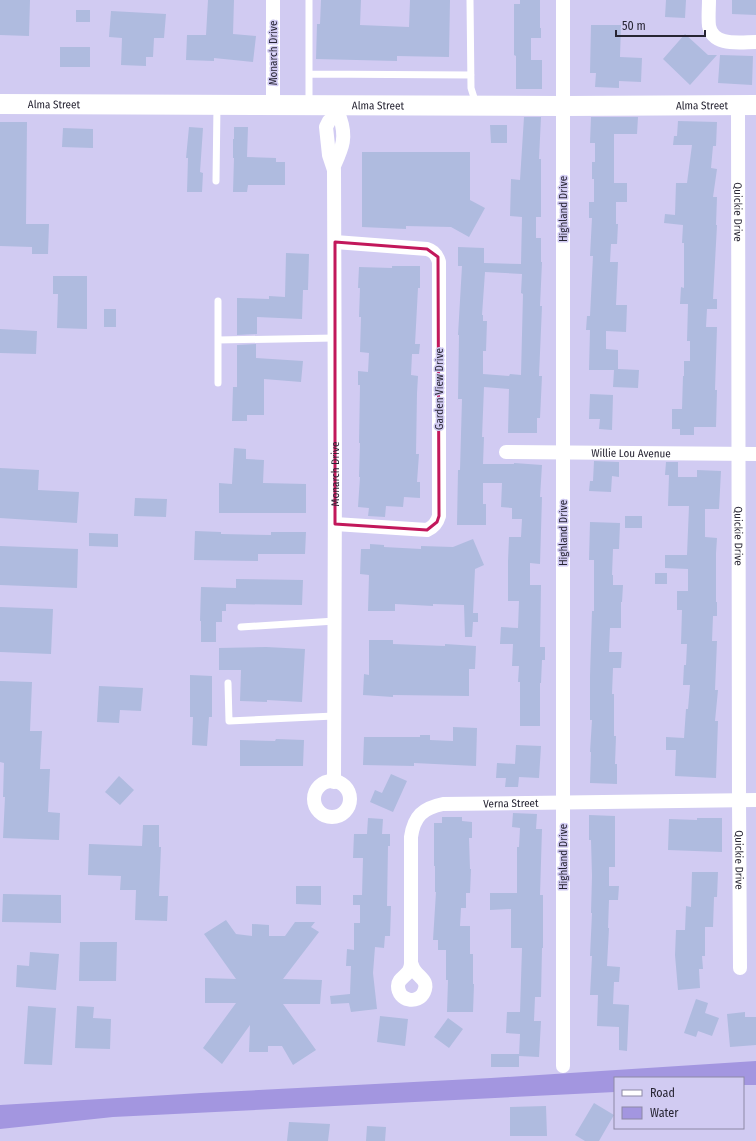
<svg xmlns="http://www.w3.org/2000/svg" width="756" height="1141" font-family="'Fira Sans Condensed',sans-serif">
	<rect width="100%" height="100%" fill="#d1cbf2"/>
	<path fill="#a396e0" d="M756,1061V1085H743V1078H615V1092L113,1117L0,1129V1105L201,1093L491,1078Z"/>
	<path fill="#afbbdf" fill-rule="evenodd" d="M0,0H30L29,36L0,35Z
		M208,0H234L233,34L256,36L253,62L214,58V61L186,60L187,35H206Z
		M321,0H361L360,25L409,27L410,0H450L449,57L397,56V61L316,59L317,24H320Z
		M520,0H540V28H541V38H531V60H542V89H516V56L514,55V4H520Z
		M666,0H686L685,18L665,17Z
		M732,0H756V15L732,14Z
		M76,10H90V22H76Z
		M111,11L166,14L164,38H154L153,57H146V66L121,65L122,38L109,37Z
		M591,25H621L620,57L642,58L641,82L619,81V88L595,87L596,73H590Z
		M685,34L708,55H717L690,85L663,59Z
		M60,47H90V67H60Z
		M720,55L753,56L752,85L718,83Z
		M524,117H541L539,159H541V217H536V238H541V262H542L540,306H542L539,376H542L540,418H537V433H508L509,389L484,387L482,437H484L483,464H514V463L542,465L540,497H542L540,564L530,563V585H541L540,647H545V660H542L541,683H540V726H520V682H518L519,666H512L513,644H500L501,627L518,628L519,601H508V561L509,537H521L522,519H512V508L501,507L502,483H483V504H486V525H457L458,470H460L462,399H458L459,335H458L462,266H458V247L484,248V263L521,264L522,217L510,216L511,179L520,180ZM485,272L522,274L521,293L523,294L521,375L510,374L509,376L483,374V351H486L487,321H483V315H482Z
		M591,117H638L637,134H614V183H627V202H616V224H618L617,244H611L610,262H618L616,305H627L626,332L606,331V349L618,350V369L639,370L638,388L613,387L614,370H589L590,330H586L587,316H590L593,256H590L592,218H589V202H594V179H592V162H595V143H590Z
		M678,121L717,122L716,146H713L711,168L717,169L713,197H717L716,225H717L713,299H717V309H707L706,327H717L715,390H717L716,427H694V435H680V429H672V409H682L683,376H684V361H690V341H687L688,304H680L681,287L684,288V243H682L683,225L664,223L665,214L675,215L676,183H687L692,145H673L674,136H677Z
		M0,122H27L26,224H49L48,254H32V247L0,246Z
		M490,125H507V143H491Z
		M189,127L203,128L200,172L203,173L202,192H187L188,158H186Z
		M234,127H248L247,157L276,158V162H285V185H248L247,192H233L234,158H233V139H234Z
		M63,128L93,129V148L62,147Z
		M362,152H470V200L485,208L469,237L451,227L406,226V229L362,227Z
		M286,253L309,254L308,290H303L302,319L257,317V334L237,335V298L269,299V296L285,297Z
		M392,266H420V288H418L415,344H420L419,354H412L411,375L418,376L417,393L416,454H419L417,482H420V498L404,497L403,507L386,506L385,517L368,516L369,508L358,507L360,477H359L360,443H359L360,385H358V371L368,372L369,353L360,352L361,317H359L360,288H358L359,267L392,268Z
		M53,276H87V329L57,328L58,294H53Z
		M104,309H116V327H104Z
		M0,329L37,331L36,354L0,353Z
		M256,344V358L303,361L301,382L264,379V415H247V421H232L233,387H237V345Z
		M590,394L613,395L612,430L599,429L600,419H589Z
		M234,448L246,449V459L264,460L263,483L306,484V513H219V483L232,484Z
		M594,461L619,462V477L612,476L611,492L589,491L590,481H593Z
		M666,462H678V477H697V470L721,471L719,509H705V537L717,538L716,553V602H717V616H713L712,641H717L715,690H718L715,721H718L716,778L675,776L676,750H666V737L684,738L686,709H688L690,685H683L684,665H686L687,644H681L682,610H677V591H688V569L665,568V555H687L689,506H668L669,475H665Z
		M0,468L39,470L38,490L79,492L77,523L0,518Z
		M135,498L167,499L166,517L134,516Z
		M625,516H642V528H625Z
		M590,522L620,523L619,549H613L612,575H613V585H623L622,602H621V628H610L609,652H622L621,668H613L612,694H614V736H616L615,764H617V784L590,783L591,752H590L592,720H590V676L592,611H594V560H589Z
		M195,531L221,532V534L271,535V532H306L305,554H258V561L194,560Z
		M89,533L118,534V547L89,546Z
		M473,539L484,565L475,569L473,613H478V622H473L472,637H465L464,605L433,604V606L395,604V611H368L369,575L360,574L361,549H370V544L384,545V547L421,549V546L453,547Z
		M0,546L78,549L77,588L0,585Z
		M655,573H667V584H655Z
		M236,579L303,580L302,605L226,604V611H222V622H216V642H201V621H200L201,587L236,588Z
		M0,607L53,609L51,654L0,652Z
		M369,640H393V644L445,646V644L476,646L475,669H469V696L393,695V697L363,695L364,674L369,675Z
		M266,647L305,649L302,702L267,700V702L240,701L241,670H219V648Z
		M190,675L212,676V717H209L207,746L192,745L193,717H190Z
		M0,681L32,682L30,731H42L40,769H50L48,812L60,813L59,840L3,838L5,797H3L4,763L0,762Z
		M99,686L143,688L141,711L120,710L119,723L97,722Z
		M453,727L477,728L476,766L414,763V766L363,765L364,737H420V735H430V740L453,741Z
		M276,739L304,740L303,766H240V740L275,741Z
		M516,745L541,746L539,778L519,777L518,787H505L506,778H496L497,763L515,764Z
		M391,774L407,781L393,812L370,802L375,790L382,793Z
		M119,776L134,790L120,805L105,792Z
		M513,813L537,814L536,829H542L540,895H543V948H542L541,997H535L534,1021H541L539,1057L519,1056L520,1034L506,1033L507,1012H520L522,948H511V909L490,910V893H517V847H519L520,828L512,827Z
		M589,815L615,816V867H609V886H619L618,900H609L608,928H609L607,966L620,967L619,982H614L613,1004L629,1005L627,1051L619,1050V1027L597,1026L598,995H590L592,956H590L592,913H591L592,876L591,840H589Z
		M442,817H462V821L472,822V838H469L470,869H471L470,893H466V908H461L460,926H470V954H473V984H474L473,1012H447L448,980H446V950H438V940H433L436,892H435V866H434V823H442Z
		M368,818L383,819L382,834H390V846H388L387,906H391L390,936H385L384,948L375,947L373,973L377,1009L351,1012L349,1003L331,1004L330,996L350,994L351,966H346L347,949L354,950V923H360V905H353V895H362L363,858H353L354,834H367Z
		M697,818H722V852L668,850L669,819L697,820Z
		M143,825H159V847H161L159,896H168L167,921L135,920L136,890H120L121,876L88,875L89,844L142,846Z
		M692,872H718L717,897H714L713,927H705V956H702L703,969H699L700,988L678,990L675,955L676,930H685L686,906L691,907Z
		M296,886H321V905L296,904Z
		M3,894L61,895V923L2,922Z
		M226,920L236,934L252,936V924L269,925V936H285L295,922H315L311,927L319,932L283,979L322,980L320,1004H283L316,1050L293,1065L282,1046H268V1052H249L250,1025L222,1064L203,1048L236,1003H205V978L236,979L204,934Z
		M80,942H117L116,981H79Z
		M30,952L59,954L56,990L16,987L17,965L29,966Z
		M696,999L708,1003L705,1013L719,1018L712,1036L698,1031L696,1037L684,1033Z
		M28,1006L56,1008L52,1065L24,1064Z
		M77,1006L94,1007L93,1018L111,1019L110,1049L75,1048Z
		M745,1012V1017H756V1045L730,1047L727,1014Z
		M380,1016L408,1019L405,1046L377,1042Z
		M448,1018L463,1029L449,1048L434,1037Z
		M491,1054H519V1067H491Z
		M594,1103L614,1115L599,1141H585L575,1135Z
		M546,1106L547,1136H510V1107Z
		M289,1122L330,1124L328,1141H287Z
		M367,1126L386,1127L385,1141H366Z"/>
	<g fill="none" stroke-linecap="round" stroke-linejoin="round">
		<path stroke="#fff" stroke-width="7" d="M309,0V74L471,75
			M470,0L471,88L476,104
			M309,74V104
			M216,181L217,105
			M218,301V340
			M218,383V340L335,338
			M241,627L335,621
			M228,683L229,721L334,716"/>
		<g stroke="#fff" stroke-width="14">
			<path d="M273,0V106"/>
			<path d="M563,0V1066"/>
			<path d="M709,0C709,8 708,18 709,26C713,47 740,42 756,42"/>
			<path id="s1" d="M738,105L739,800L740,968"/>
			<path d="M334,166C342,148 347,138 340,118L336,115"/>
			<path d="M335,242L427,249C434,251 437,255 439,262V516C437,523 434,527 427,530L335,524"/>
			<path id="s2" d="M506,452L756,454"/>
			<circle cx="332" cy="799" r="18"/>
			<path id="s3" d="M334,782L335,472L334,170L329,155L326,127L329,121L336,115V106"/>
			<path id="s4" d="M411,963V837C414,816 423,808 443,804L756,800"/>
			<path d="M411,963C412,965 413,969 415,971C420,978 429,981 424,992C418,1005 398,1001 398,986C398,979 405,977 409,971C410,969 411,966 411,963Z"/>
		</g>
		<path stroke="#fff" stroke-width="20" id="s5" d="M0,104L563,106L756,105"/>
	</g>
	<path fill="none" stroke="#c2185b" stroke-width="3" stroke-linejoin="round" d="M335,242L427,249L438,257L439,516L437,522L427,530L335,524Z"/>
	<g text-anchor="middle" stroke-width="3" stroke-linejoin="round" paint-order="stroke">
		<g font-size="11" fill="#272533" stroke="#d1cbf2">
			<text transform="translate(273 53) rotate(-90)" y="4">Monarch Drive</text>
			<text dy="4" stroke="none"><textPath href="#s5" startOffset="54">Alma Street</textPath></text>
			<text dy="4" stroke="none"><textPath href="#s5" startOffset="702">Alma Street</textPath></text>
			<text dy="4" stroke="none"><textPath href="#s5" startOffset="378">Alma Street</textPath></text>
			<text transform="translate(563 209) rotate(-90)" y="4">Highland Drive</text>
			<text dy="4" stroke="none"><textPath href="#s1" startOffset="107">Quickie Drive</textPath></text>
			<text transform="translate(439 389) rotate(-90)" y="4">Garden View Drive</text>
			<text dy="4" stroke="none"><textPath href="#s2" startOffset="125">Willie Lou Avenue</textPath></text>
			<text dy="4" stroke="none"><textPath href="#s3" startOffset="308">Monarch Drive</textPath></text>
			<text transform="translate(563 533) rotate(-90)" y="4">Highland Drive</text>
			<text dy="4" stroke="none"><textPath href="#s1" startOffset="431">Quickie Drive</textPath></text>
			<text dy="4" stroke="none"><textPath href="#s4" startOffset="244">Verna Street</textPath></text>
			<text transform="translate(563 857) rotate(-90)" y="4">Highland Drive</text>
			<text dy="4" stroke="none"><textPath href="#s1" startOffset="755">Quickie Drive</textPath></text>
		</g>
	</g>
	<rect x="614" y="1077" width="130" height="52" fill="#d1cbf2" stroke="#8d89a6"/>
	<rect x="622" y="1090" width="20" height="6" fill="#ffffff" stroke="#8d89a6"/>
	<text x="650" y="1097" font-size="12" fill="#272533">Road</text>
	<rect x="622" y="1107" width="20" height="12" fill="#a396e0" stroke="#8d89a6"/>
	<text x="650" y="1117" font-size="12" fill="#272533">Water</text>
	<path d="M616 30v6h89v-6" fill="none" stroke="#272533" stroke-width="2"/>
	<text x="622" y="30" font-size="12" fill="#272533" stroke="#d1cbf2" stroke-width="3" paint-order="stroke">50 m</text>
</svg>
